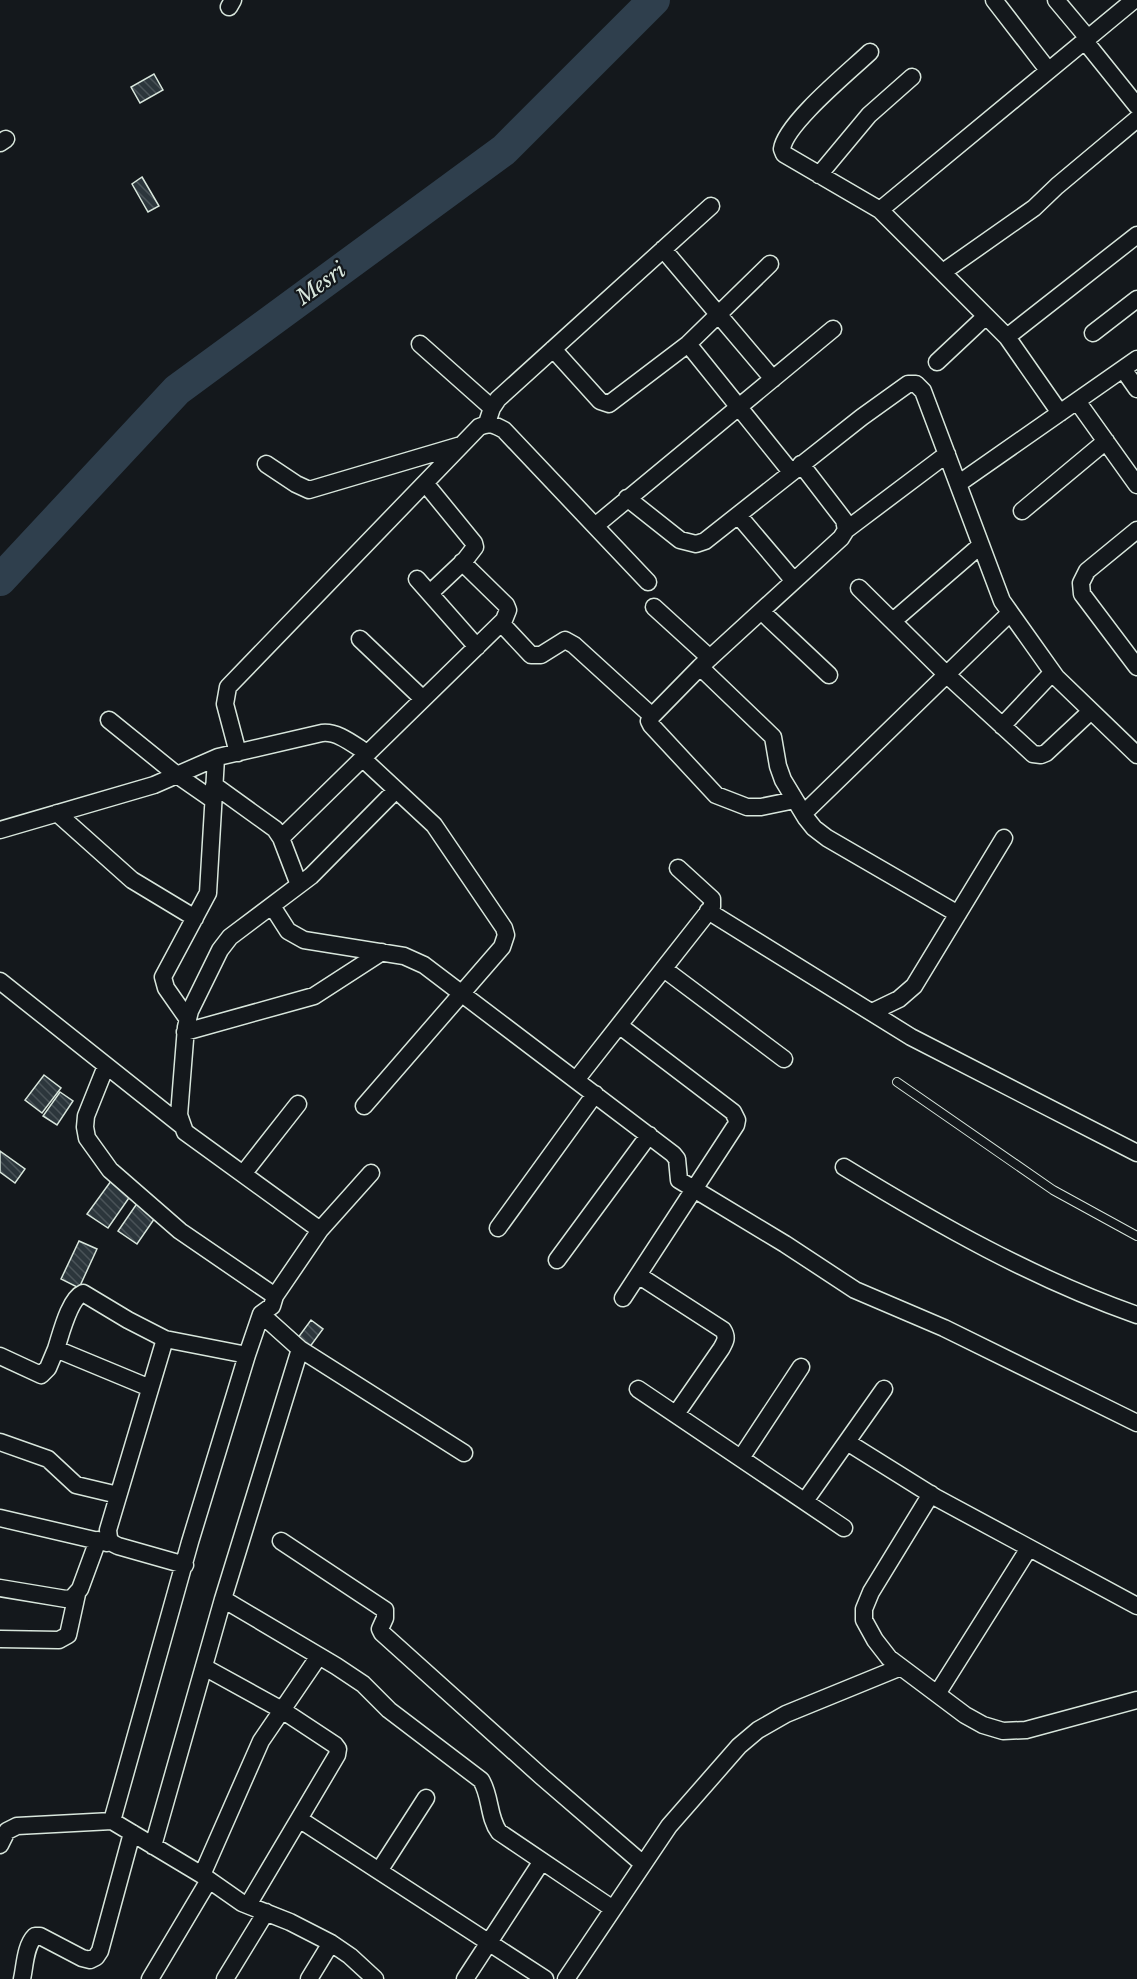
<svg xmlns="http://www.w3.org/2000/svg" width="1137" height="1979" font-family="'Libre Baskerville',serif">
	<defs>
		<pattern id="building-back-hatch" width="6" height="6" patternUnits="userSpaceOnUse" patternTransform="scale(1.5)"><rect width="6" height="6" fill="#2c363c"/><path d="M-1 5l2 2M0 0l6 6M5-1l2 2" fill="none" stroke="#4a5358"/></pattern>
	</defs>
	<rect width="100%" height="100%" fill="#14181c"/>
	<g fill="none" stroke-linecap="round" stroke-linejoin="round">
		<path stroke="#2f3f4d" stroke-width="32" d="M0,580L177,390L504,150L654,0"/>
	</g>
	<path fill="url(#building-back-hatch)" stroke="#d8e6dc" stroke-width="1.5" d="M154,74L163,90L140,103L131,87Z
		M142,177L159,206L148,212L132,184Z
		M44,1075L61,1088L42,1113L25,1100Z
		M60,1092L73,1101L57,1125L43,1116Z
		M0,1151L25,1169L15,1183L0,1172Z
		M111,1181L131,1195L108,1228L87,1214Z
		M138,1202L157,1215L137,1244L118,1231Z
		M79,1241L97,1249L79,1288L61,1279Z
		M311,1320L323,1329L309,1348L297,1339Z"/>
	<g fill="none" stroke-linecap="round" stroke-linejoin="round">
		<g stroke="#d8e6dc" stroke-width="10">
			<path id="lane" d="M897,1082L1053,1190L1137,1236"/>
		</g>
		<g stroke="#d8e6dc" stroke-width="19">
			<path id="street" d="M994,0L1048,70
				M1056,0L1087,37
				M229,7L233,0
				M1084,40L1137,106
				M870,52C850,71 785,124 782,149L784,154L880,210L1007,337L1060,413
				M0,143L6,139
				M819,175L869,115L912,77
				M880,210L1134,0
				M663,249L773,379
				M943,272L1034,208L1057,186L1137,119
				M1093,333L1137,299
				M1007,337L1137,235
				M420,344L492,408
				M688,344L791,472
				M553,349L600,401L609,404L688,344L770,264
				M937,362L986,316
				M1123,369L1137,389
				M1077,401L1137,485
				M487,423L492,408L498,399L711,206
				M266,464L296,484L309,490L461,445
				M425,483L474,543L475,547L465,560L430,593
				M958,484L1137,359
				M627,498L680,540L696,544L705,541L862,417L908,384H916L923,391L1002,601L1056,677L1137,755
				M1022,511L1106,441
				M738,515L794,581
				M595,526L833,329
				M846,530L947,454
				M1137,530L1087,571L1081,583L1082,594L1137,667
				M417,579L477,647
				M859,588L946,674L1033,754L1041,755L1046,753L1091,711
				M654,607L710,658
				M761,611L829,675
				M893,621L981,545
				M501,623L531,655H541L565,640L574,645L652,716L649,721L651,725L716,795L747,807H761L795,800
				M360,639L423,699
				M700,667L773,737L778,766L783,780L806,818L814,828L827,838L958,914
				M652,716L700,667L841,538L846,530L844,520L801,464
				M109,720L177,775L213,800
				M1002,726L1052,673
				M238,753L225,704L228,687L479,427C489,422 495,425 504,430L648,582
				M362,758L434,825L504,928L506,935L502,947L364,1106
				M214,785L275,829L281,838L299,885
				M57,813L132,880L195,918
				M804,813L1010,613
				M0,830L154,785L218,757L322,733C338,731 354,745 367,753
				M281,838L504,620L508,610L506,605L462,562
				M272,906L288,931L304,940L404,956L424,965L673,1154L677,1159L679,1180L785,1244L855,1290L944,1328L1137,1423
				M708,911L911,1037L1137,1153
				M664,969L784,1059
				M0,981L181,1125
				M872,1012L899,999L914,986L1004,838
				M187,1018L166,988L163,977L208,893L216,758
				M620,1026L733,1112L737,1120L736,1125L623,1298
				M185,1032L314,996L382,952
				M106,1066L86,1116L85,1127L87,1138L110,1170L180,1231L275,1296
				M576,1080L712,907V899L678,868
				M844,1167C937,1224 1034,1279 1137,1315
				M243,1174L298,1104
				M498,1228L595,1094
				M320,1230L185,1132L179,1115L186,1027L190,1011L220,950L230,937L311,876L395,791
				M557,1260L649,1135
				M638,1275L723,1330C728,1338 725,1342 721,1349L676,1414
				M261,1314L300,1349L464,1453
				M165,1339L108,1530L109,1538L112,1543L118,1546L185,1565
				M56,1349C61,1334 69,1299 83,1293L128,1320L165,1339L247,1355
				M0,1356L41,1375L48,1368L56,1349L150,1388
				M638,1389L844,1528
				M0,1442L48,1459L76,1485L118,1495
				M847,1442L935,1497L1137,1606
				M741,1458L801,1367
				M931,1494L871,1592L864,1609V1620L875,1640L889,1658L965,1715L983,1725L1003,1731L1026,1730L1137,1700
				M805,1501L884,1389
				M0,1518L107,1543
				M281,1541L385,1610V1618L380,1629L382,1633L541,1776L643,1864
				M0,1588L66,1599L72,1598L80,1589L98,1540
				M223,1599L336,1666L363,1684L389,1710L481,1780C491,1796 488,1817 499,1832L613,1909
				M0,1639L59,1640L68,1635L77,1594
				M204,1667L282,1710L335,1745L338,1749L337,1755L248,1905
				M937,1694L1029,1548
				M299,1819L545,1979
				M112,1821L190,1542L247,1355L261,1314L272,1306L275,1296L320,1230L371,1173
				M0,1845L7,1831L17,1826L112,1821L202,1875L242,1903L290,1922L331,1943L350,1956L375,1979
				M153,1846L223,1599L300,1349
				M379,1871L426,1798
				M202,1875L261,1741L319,1656
				M22,1979C25,1966 25,1946 35,1936H40L82,1958L90,1960L96,1957L100,1951L132,1833
				M150,1979L209,1880
				M225,1979L266,1912
				M309,1979L331,1943
				M465,1979L542,1861
				M566,1979L669,1826L739,1746L758,1730L786,1714L901,1667"/>
		</g>
		<use href="#lane" stroke="#14181c" stroke-width="8"/>
		<use href="#street" stroke="#14181c" stroke-width="16"/>
	</g>
	<g text-anchor="middle" stroke-width="4.5" stroke-linejoin="round" paint-order="stroke">
		<g font-size="21" font-style="italic" fill="#d8e6dc" stroke="#14181c">
			<text transform="translate(321 284) rotate(-36)" y="7">Mesri</text>
		</g>
	</g>
</svg>
